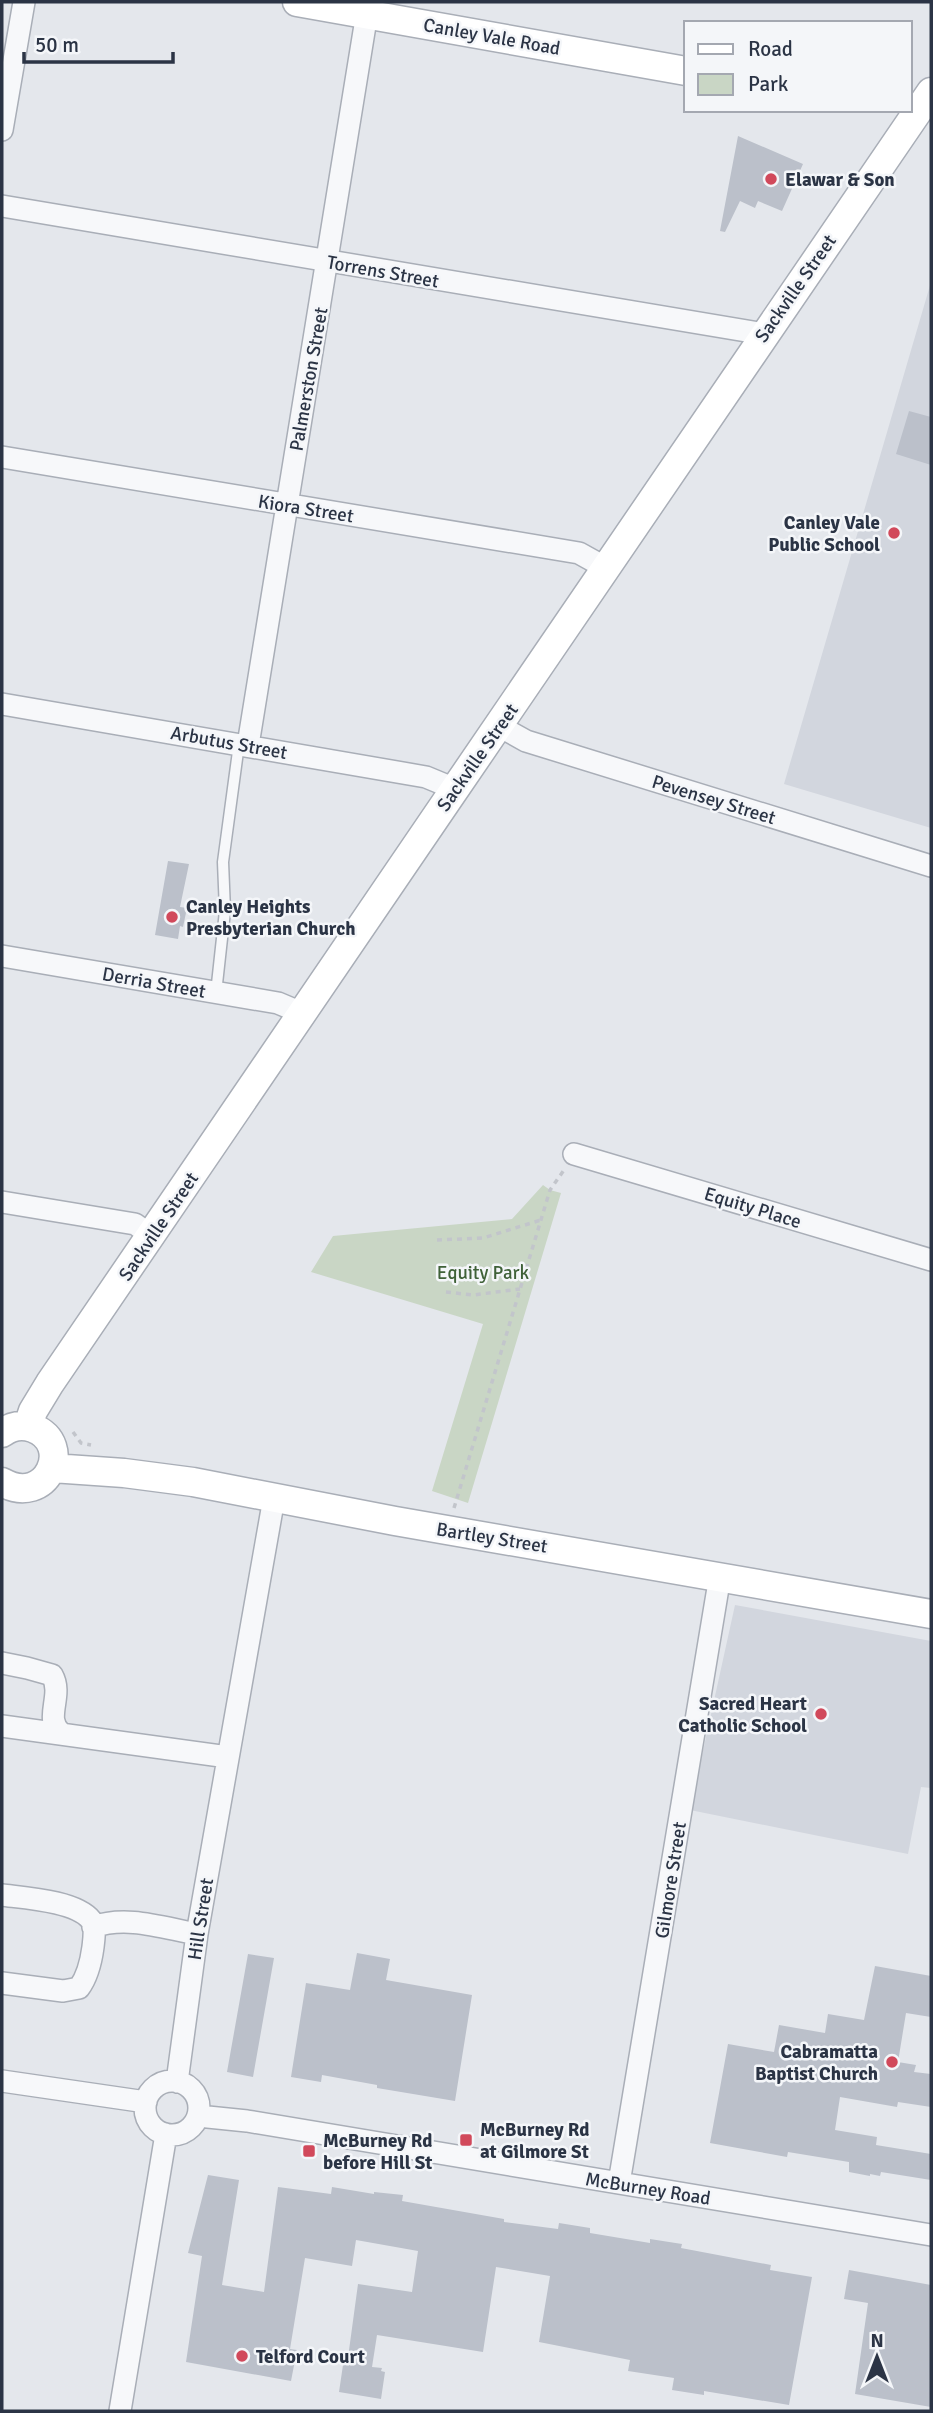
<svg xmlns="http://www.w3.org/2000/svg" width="933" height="2413" font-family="Signika,sans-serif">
	<rect width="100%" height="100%" fill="#e4e7ec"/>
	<path fill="#d2d6de" d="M931,282V828L784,784Z
		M735,1605L931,1641V1788L921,1787L908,1854L690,1810Z"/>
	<path fill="#c9d6c5" d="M543,1185L550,1190L561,1193L468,1503L432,1491L483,1324L311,1272L333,1236L512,1219Z"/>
	<path fill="#bbc0ca" d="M738,136L803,164L782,211L758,201L755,208L740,201L725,232L720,231Z
		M909,411L931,417V465L896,454Z
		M168,861L189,864L180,907L187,908L183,927L180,926L178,939L155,935Z
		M357,1953L390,1959L386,1980L472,1995L455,2101L377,2088V2085L322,2075L321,2082L291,2077L306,1983L350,1990Z
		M248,1954L274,1958L253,2077L227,2072Z
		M875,1966L931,1976V2017L906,2013L898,2062L916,2065L914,2072L931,2074V2107L898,2102L897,2107L840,2097L835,2130L877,2137L876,2145L931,2154V2180L881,2172L880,2176L870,2174V2176L849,2172V2162L788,2152L787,2157L710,2143L728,2044L774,2052L779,2025L825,2033L828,2014L864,2020Z
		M208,2175L239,2180L222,2285L264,2292L278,2187L331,2194L332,2187L374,2194V2192L403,2195L402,2201L504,2219V2222L558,2229L559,2223L590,2228V2233L650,2243V2239L682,2244L681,2248L771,2265L770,2270L812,2277L789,2405L704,2391V2395L672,2390L674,2378L628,2371L630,2360L539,2342L550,2276L496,2267L483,2352L377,2335L372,2367L382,2368L381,2371L385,2372L381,2399L339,2392L343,2365H347L358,2284L412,2292L418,2251L356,2240L352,2266L305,2258L290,2349L297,2350L291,2381L186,2362L202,2256L188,2253Z
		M849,2270L931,2285V2407L855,2394L868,2303L844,2299Z"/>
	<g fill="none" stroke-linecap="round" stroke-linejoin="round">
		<g stroke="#a9aeb7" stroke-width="13">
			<path id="service" d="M216,993L225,911L223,862L239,744"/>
		</g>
		<g stroke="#a9aeb7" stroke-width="24">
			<path id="minor" d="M2,130L24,2
				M2,206L764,334
				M2,457L579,553L606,568
				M2,704L426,777L455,789
				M499,726L526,741L931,866
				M248,745L367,13
				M2,956L278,1003L304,1014
				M574,1154L931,1260
				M2,1202L135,1224L152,1236
				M2,1663L27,1668L52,1675C64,1696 43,1718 61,1733
				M2,1726L228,1757
				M2,1895C25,1898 76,1901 91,1920C96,1927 94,1938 93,1947C91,1962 88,1976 79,1988L63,1991L2,1983
				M93,1927C127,1915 163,1928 197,1934
				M2,2081L146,2102
				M145 2108a27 27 0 1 1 54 0a27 27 0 1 1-54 0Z
				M177,2082L197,1934L274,1498
				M198,2116L247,2121L931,2235
				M619,2183L720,1576
				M120,2411L166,2134"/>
		</g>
		<g stroke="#a9aeb7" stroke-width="31">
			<path id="secondary" d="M297,2L686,71
				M28,1426L33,1411L50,1383C345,954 635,520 931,92
				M2,1433C11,1426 22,1424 33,1428C75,1444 47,1508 2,1482
				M52,1468L124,1473L193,1482L395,1521L931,1614"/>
		</g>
		<path stroke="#c2c5cb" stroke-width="3.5" stroke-dasharray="5 5" stroke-linecap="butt" d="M437,1240L483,1238L541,1220
			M446,1292L473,1295L520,1289
			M73,1432L81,1443L91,1445
			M454,1508L550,1190L564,1170"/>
		<use href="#service" stroke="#f7f8fa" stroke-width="10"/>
		<use href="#minor" stroke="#f7f8fa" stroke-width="21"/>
		<use href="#secondary" stroke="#fff" stroke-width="28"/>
	</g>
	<g fill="#d1495b" stroke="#f4f6f9" stroke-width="2.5">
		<circle cx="771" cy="179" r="7"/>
		<circle cx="894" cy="533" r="7"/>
		<circle cx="172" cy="917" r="7"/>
		<circle cx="821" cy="1714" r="7"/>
		<circle cx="892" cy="2062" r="7"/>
		<rect x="459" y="2133" width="14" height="14" rx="3.5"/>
		<rect x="302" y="2144" width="14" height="14" rx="3.5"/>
		<circle cx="242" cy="2356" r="7"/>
	</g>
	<g text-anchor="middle" stroke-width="5" stroke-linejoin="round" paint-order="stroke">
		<g font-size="19" fill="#2b3445" stroke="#f4f6f9">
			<text transform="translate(492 36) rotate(10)" y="7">Canley Vale Road</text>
			<text transform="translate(383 271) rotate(10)" y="7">Torrens Street</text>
			<text transform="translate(795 288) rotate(-55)" y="7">Sackville Street</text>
			<text transform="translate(308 379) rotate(-80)" y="7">Palmerston Street</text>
			<text transform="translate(306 508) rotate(9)" y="7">Kiora Street</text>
			<text transform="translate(229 742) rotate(10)" y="7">Arbutus Street</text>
			<text transform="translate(477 757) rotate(-55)" y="7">Sackville Street</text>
			<text transform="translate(714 799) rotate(17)" y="7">Pevensey Street</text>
			<text transform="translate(154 982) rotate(10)" y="7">Derria Street</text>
			<text transform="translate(753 1207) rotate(17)" y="7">Equity Place</text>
			<text transform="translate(158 1226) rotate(-56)" y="7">Sackville Street</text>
			<text transform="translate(492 1537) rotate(9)" y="7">Bartley Street</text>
			<text transform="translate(670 1880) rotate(-81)" y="7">Gilmore Street</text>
			<text transform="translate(200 1919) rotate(-81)" y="7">Hill Street</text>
			<text transform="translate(648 2188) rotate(9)" y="7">McBurney Road</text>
		</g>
		<g font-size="19" font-weight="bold" fill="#2b3445" stroke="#f4f6f9" text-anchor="start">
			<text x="785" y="186">Elawar &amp; Son</text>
			<text x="880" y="529" text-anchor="end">Canley Vale<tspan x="880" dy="22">Public School</tspan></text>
			<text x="186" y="913">Canley Heights<tspan x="186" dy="22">Presbyterian Church</tspan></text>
			<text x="807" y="1710" text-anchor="end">Sacred Heart<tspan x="807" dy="22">Catholic School</tspan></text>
			<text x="878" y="2058" text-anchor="end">Cabramatta<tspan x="878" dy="22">Baptist Church</tspan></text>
			<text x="480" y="2136">McBurney Rd<tspan x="480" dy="22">at Gilmore St</tspan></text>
			<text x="323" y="2147">McBurney Rd<tspan x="323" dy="22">before Hill St</tspan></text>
			<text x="256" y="2363">Telford Court</text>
		</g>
		<g font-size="19" fill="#3f6138" stroke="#f4f6f9">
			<text x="483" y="1279">Equity Park</text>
		</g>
	</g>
	<rect width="933" height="2413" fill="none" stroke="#2b3445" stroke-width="7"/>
	<rect x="684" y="21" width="228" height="91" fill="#f4f6f9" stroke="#a4a8b1" stroke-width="2"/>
	<rect x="698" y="44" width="35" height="10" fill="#ffffff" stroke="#a4a8b1" stroke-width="2"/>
	<text x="748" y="56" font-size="21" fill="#2b3445">Road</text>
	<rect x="698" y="74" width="35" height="21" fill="#c9d6c5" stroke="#a4a8b1" stroke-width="2"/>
	<text x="748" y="91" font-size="21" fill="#2b3445">Park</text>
	<g transform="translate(877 2357)" stroke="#f4f6f9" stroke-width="5" paint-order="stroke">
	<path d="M0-5L12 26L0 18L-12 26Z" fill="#2b3445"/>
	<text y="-10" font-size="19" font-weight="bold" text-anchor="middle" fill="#2b3445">N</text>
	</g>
	<path d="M24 52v10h149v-10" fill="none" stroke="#2b3445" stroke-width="3.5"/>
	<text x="35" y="52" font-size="21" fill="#2b3445" stroke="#f4f6f9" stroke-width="5" paint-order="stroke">50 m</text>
</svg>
